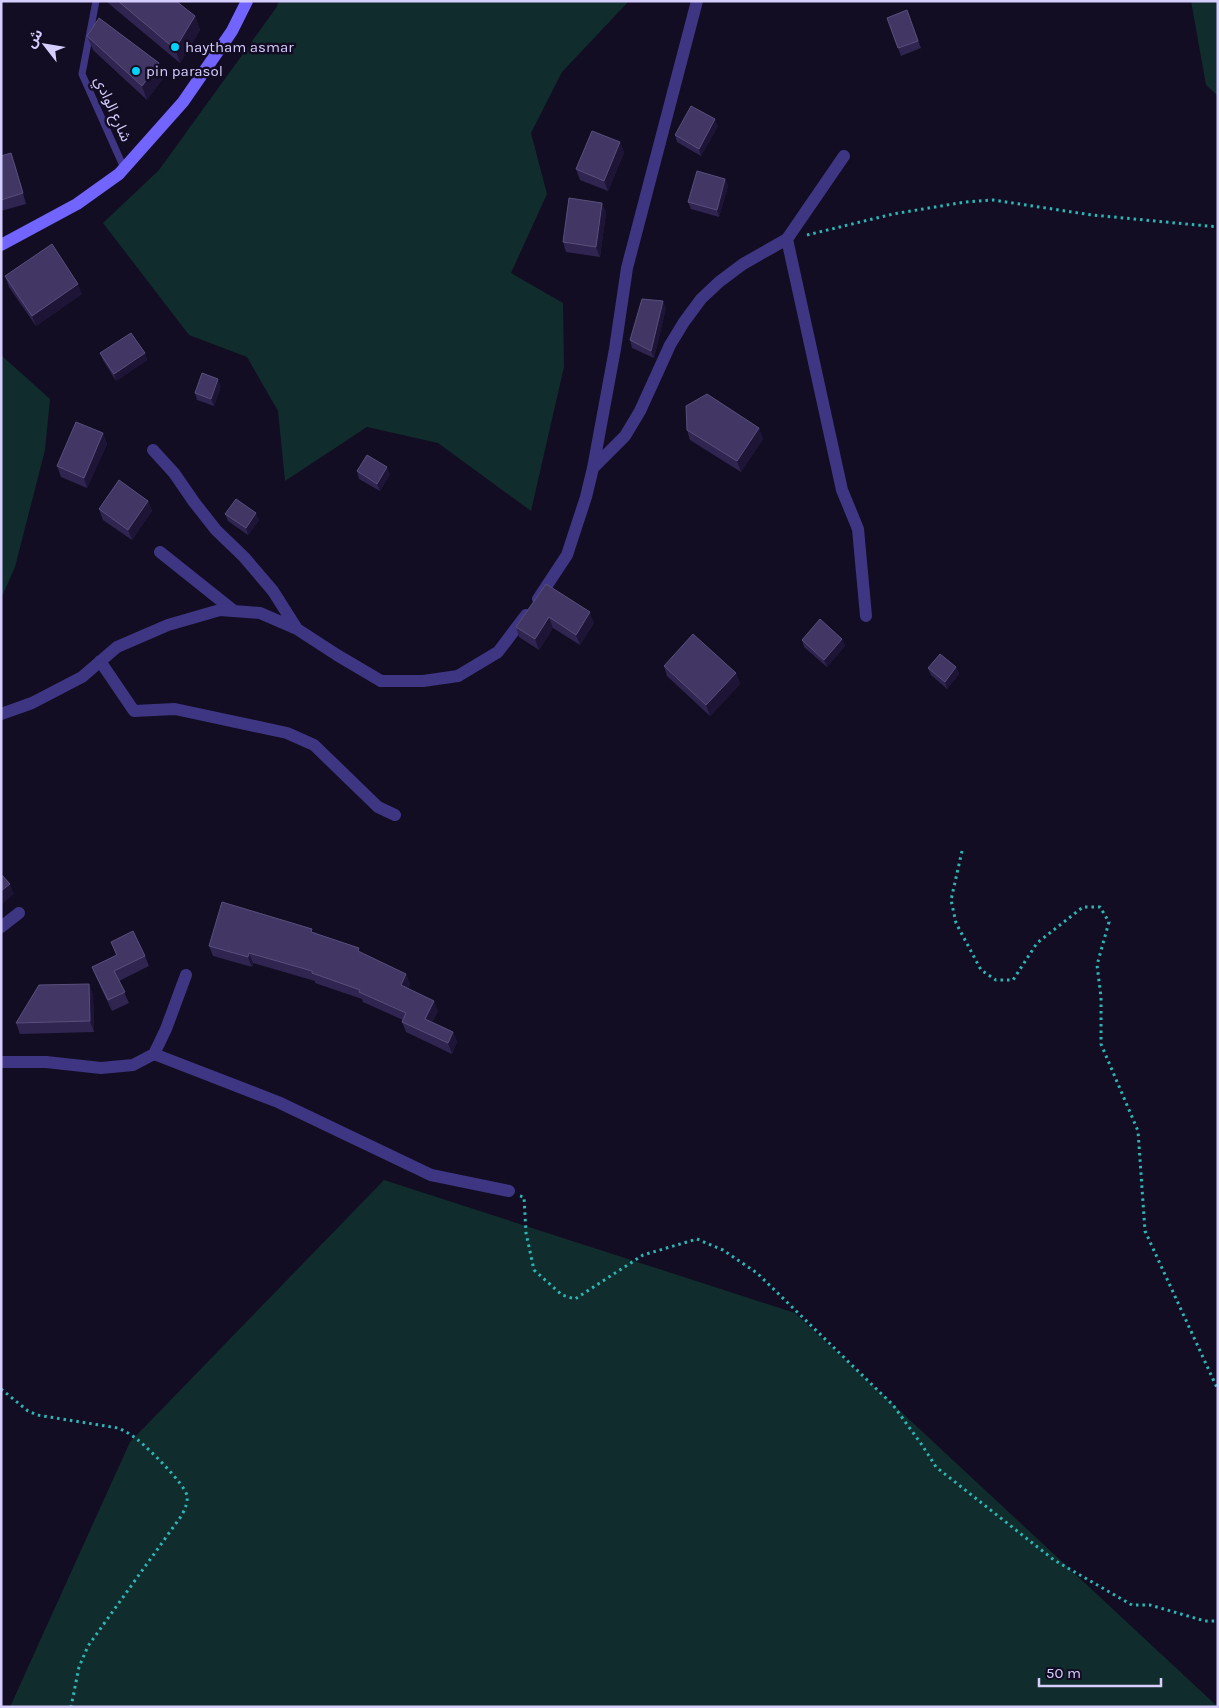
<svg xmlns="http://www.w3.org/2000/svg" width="1219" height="1708" font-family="Karla,'Noto Sans Arabic',sans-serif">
	<rect width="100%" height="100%" fill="#120d22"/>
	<path fill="#102c2c" d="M279,1H629L562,72L531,133L547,194L511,273L563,303L564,367L531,511L438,443L367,427L285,481L278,411L247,357L189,335L103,223L159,170L276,8Z
		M1191,1H1218V96L1206,85Z
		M1,355L50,399L45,450L15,567L1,599Z
		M384,1180L795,1313L1218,1707H10L130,1442Z"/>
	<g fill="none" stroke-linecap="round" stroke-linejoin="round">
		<path stroke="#2ab7b6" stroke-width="3" stroke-dasharray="2.5 4" stroke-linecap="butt" d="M807,235L893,214L965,202L993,200L1092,215L1218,227
			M962,851L951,900L956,923L981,970L996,980H1013L1037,943L1083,907H1100L1109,922L1097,965L1101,997V1044L1138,1131L1145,1231L1218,1390
			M520,1196L524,1197L526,1233L534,1270L562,1295L575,1299L643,1255L697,1239L723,1250L757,1273L893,1405L922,1445L936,1467L1054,1560L1132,1605H1150L1205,1621H1218
			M1,1389L28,1411L37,1415L118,1428C125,1431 132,1435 138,1440C149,1449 185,1484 187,1496C188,1503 185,1508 182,1515L88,1646L79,1667L71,1707"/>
		<path stroke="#3e3683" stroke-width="7" d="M96,1L82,74L124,168"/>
		<path stroke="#3e3683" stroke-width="12" d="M787,239L842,490L858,529L866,616
			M153,450L174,473L194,502L216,530L244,557L273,591L297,629
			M593,468L625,436L640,411L670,345L684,322L701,299L719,282L743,264L787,239L844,156
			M160,552L234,611
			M538,599L567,555L586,497L593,468L615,349L627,268L697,1
			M100,661L134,711L175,709L287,733L314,745L378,807L395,815
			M1,714L32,703L82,677L117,647L168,625L220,610L260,613L297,629L337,655L381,681H423L458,676L498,652L526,615
			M1,927L19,913
			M154,1054L278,1102L431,1175L509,1191
			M1,1062H46L101,1068L133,1065L154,1054L166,1029L186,975"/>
		<path stroke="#7265ff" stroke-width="12" d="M1,245L77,204L119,174L183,102L232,31L247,1"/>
	</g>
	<path fill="#302551" d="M108,1H176L195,16L200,30L180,63L108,3Z
		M907,10L921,48L901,56L887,18Z
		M87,36L159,63L164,77L147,100L93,50Z
		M718,126L701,156L677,142L675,135Z
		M620,142L624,153L608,191L580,180L576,169Z
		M1,156L15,164L26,204L1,211Z
		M725,179L728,186L719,217L691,209L688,202Z
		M602,203L606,213L600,257L566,252L563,242Z
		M5,276L82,294L36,326L9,287Z
		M666,308L654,358L632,348L630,340Z
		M100,353H145L147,360L116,381L103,360Z
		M221,386L214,406L197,400L195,393Z
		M759,428L763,439L741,472L690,440L687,430Z
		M103,433L107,444L87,488L61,477L57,466Z
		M357,471L390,474L380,491L359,479Z
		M148,501L152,511L132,540L103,520L99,509Z
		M225,514L259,520L248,535L228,521Z
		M546,584L594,623L580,645L553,628L539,650L519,637L516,627Z
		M842,639L845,646L827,667L804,647L802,640Z
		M664,666L736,673L740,684L710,716L667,676Z
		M956,667L959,674L947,689L931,675L928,668Z
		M314,932L406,974L410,984L408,988L438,1011L432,1022L453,1032L457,1042L452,1054L406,1032L402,1022L403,1020L363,1002L362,999L315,983V981L253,963L252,967L213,956L209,946Z
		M111,942L145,956L149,966L119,981L129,1003L112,1011L96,977L92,967L116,955Z
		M89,984L93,995L94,1032L20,1034L16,1023Z"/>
	<path fill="#1d1436" d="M195,16L200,30L180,63L175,49Z
		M159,63L164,77L147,100L142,86Z
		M715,119L718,126L701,156L699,149Z
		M620,142L624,153L608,191L604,181Z
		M725,179L728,186L719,217L717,210Z
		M602,203L606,213L600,257L596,247Z
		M78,284L82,294L36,326L32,316Z
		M663,301L666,308L654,358L651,351Z
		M145,353L147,360L116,381L114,374Z
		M218,379L221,386L214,406L211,399Z
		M759,428L763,439L741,472L737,461Z
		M103,433L107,444L87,488L84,478Z
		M387,467L390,474L380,491L377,484Z
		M148,501L152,511L132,540L128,530Z
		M256,513L259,520L248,535L246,528Z
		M590,612L594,623L580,645L576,635Z
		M549,617L553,628L539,650L535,639Z
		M842,639L845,646L827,667L824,660Z
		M956,667L959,674L947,689L945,682Z
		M736,673L740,684L710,716L706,705Z
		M10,884L14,894L1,905V891Z
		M249,953L253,963L252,967L248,957Z
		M406,974L410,984L405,995L401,985Z
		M89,984L93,995L94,1032L90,1021Z
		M434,1001L438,1011L429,1029L425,1019Z
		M453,1032L457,1042L452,1054L448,1043Z"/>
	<path fill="#423764" stroke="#594f7c" d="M118,1H176L195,16L175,49Z
		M907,10L918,41L898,48L887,18Z
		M99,18L159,63L142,86L87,36Z
		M691,106L715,119L699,149L675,135Z
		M592,131L620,142L604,181L576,169Z
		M11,153L23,193L1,200V156Z
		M697,171L725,179L717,210L688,202Z
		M569,198L602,203L596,247L563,242Z
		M52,244L78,284L32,316L5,276Z
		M642,299L663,301L651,351L630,340Z
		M131,333L145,353L114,374L100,353Z
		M202,373L218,379L211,399L195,393Z
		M707,394L759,428L737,461L687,430L686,406Z
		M76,422L103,433L84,478L57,466Z
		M367,455L387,467L377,484L357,471Z
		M119,480L148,501L128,530L99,509Z
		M236,499L256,513L246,528L225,514Z
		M546,584L590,612L576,635L549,617L535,639L516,627Z
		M820,619L842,639L824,660L802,640Z
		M693,634L736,673L706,705L664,666Z
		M940,654L956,667L945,682L928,668Z
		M1,874L10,884L1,891Z
		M222,902L312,929L311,932L359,948L358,951L406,974L401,985L434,1001L425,1019L453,1032L448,1043L402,1022L406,1013L359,992L360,990L312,973V971L249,953L248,957L209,946Z
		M133,931L145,956L114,971L125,992L108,1000L92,967L117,955L111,942Z
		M89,984L90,1021L16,1023L39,985Z"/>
	<g fill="#00d2f9" stroke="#120d22" stroke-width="2">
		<circle cx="175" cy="47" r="5"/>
		<circle cx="136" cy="71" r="5"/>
	</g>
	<g text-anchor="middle" stroke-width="5" stroke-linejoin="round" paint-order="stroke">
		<g font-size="15" fill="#d6ceff" stroke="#120d22" text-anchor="start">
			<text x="185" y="52">haytham asmar</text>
			<text x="146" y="76">pin parasol</text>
		</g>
		<g font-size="15" fill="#d6ceff" stroke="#120d22">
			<text transform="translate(113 109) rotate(66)" y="5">شارع الوادي</text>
		</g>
	</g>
	<rect width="1219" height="1708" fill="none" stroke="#d6ceff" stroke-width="5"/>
	<g transform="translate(45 45) rotate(301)" stroke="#120d22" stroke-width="4" paint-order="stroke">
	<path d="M0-4L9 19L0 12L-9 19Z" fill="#d6ceff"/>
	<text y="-8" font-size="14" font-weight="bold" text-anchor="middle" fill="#d6ceff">ش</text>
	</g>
	<path d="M1039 1678v8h122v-8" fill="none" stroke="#d6ceff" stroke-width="2.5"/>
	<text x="1046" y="1678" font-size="15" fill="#d6ceff" stroke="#120d22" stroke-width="4" paint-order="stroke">50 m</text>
</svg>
